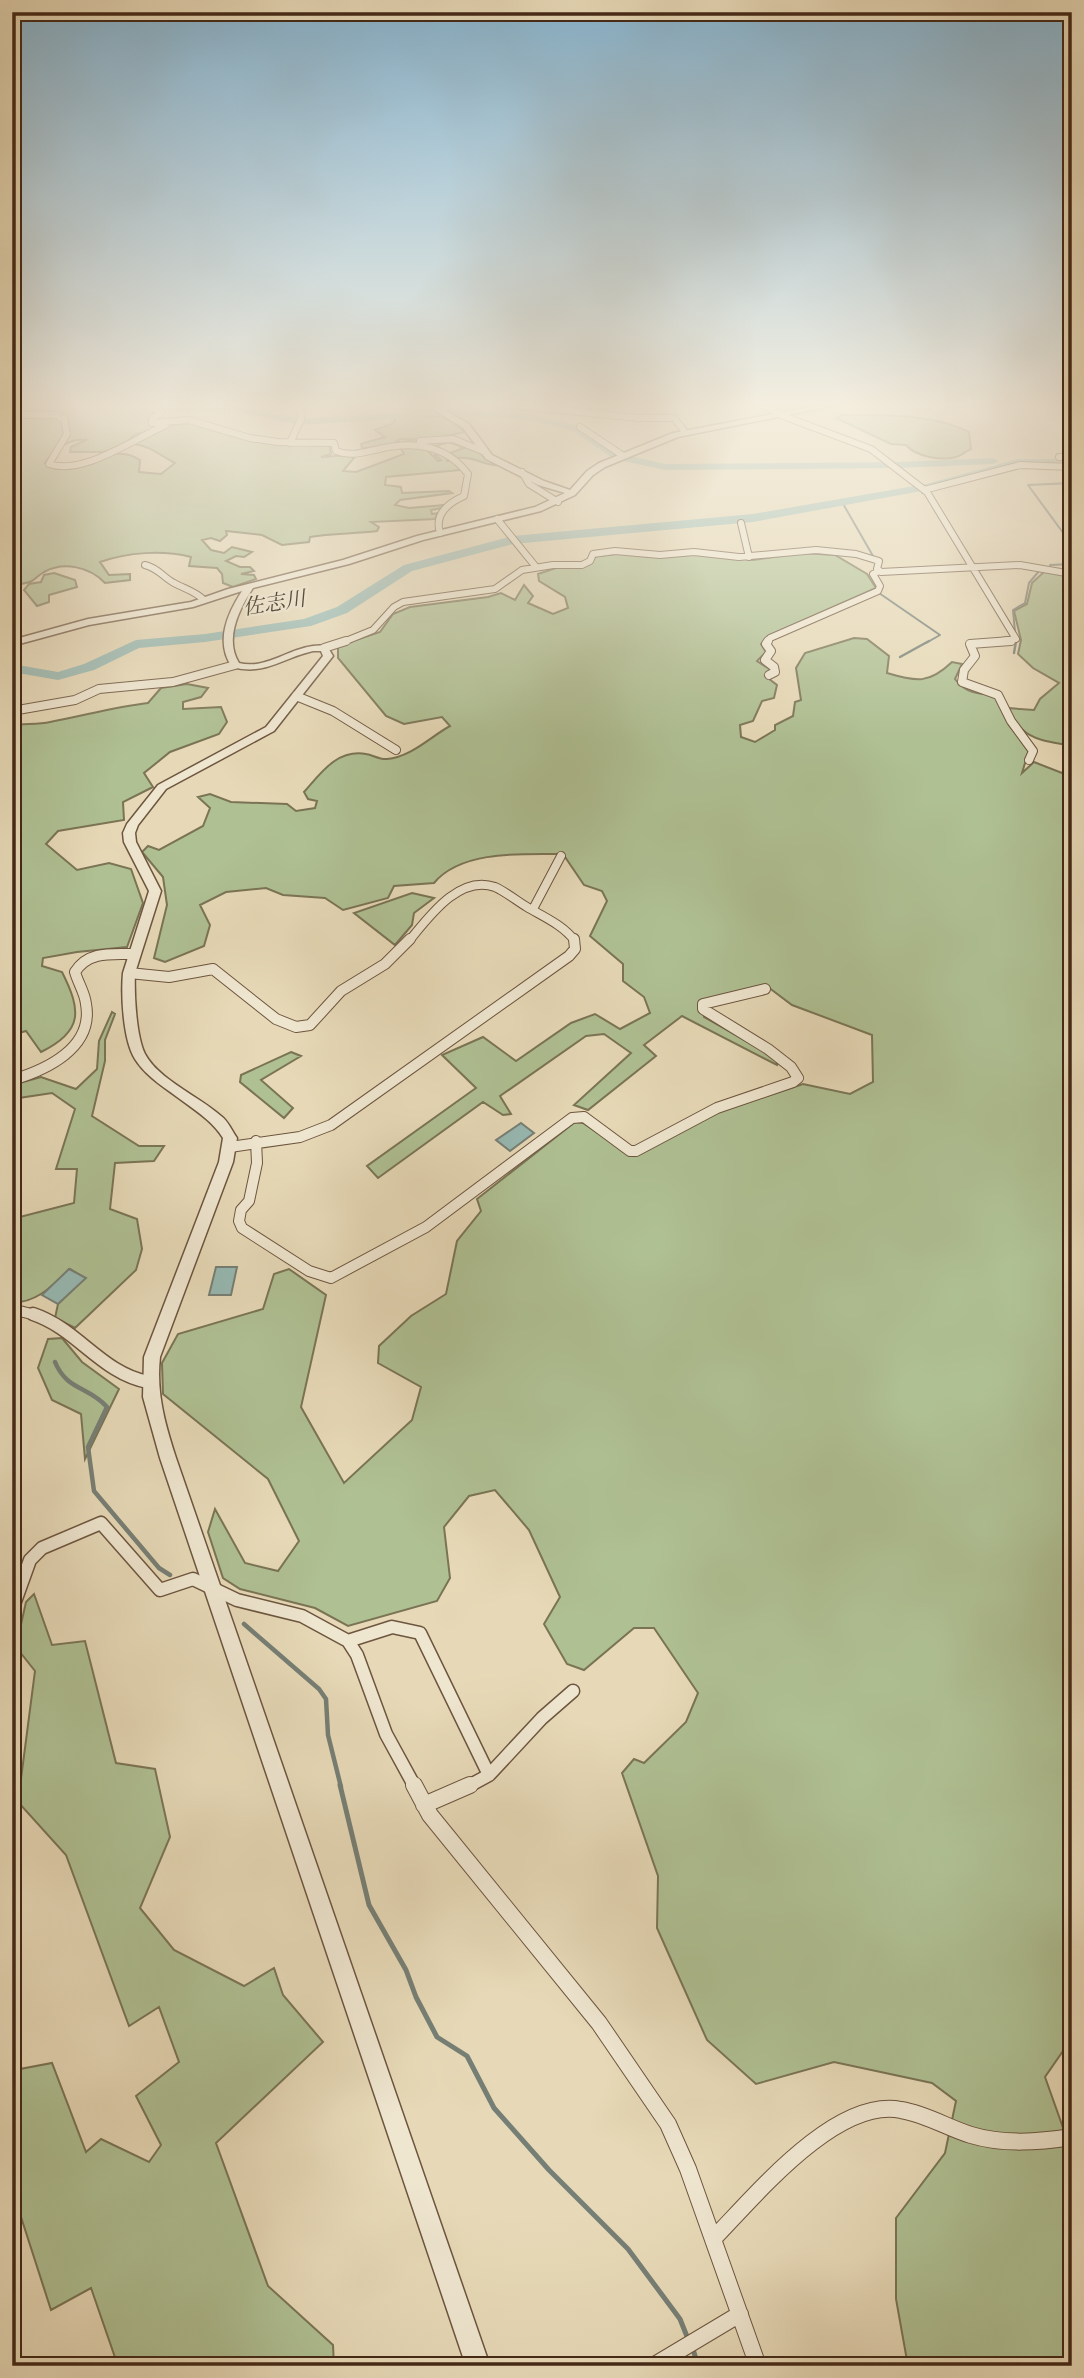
<svg xmlns="http://www.w3.org/2000/svg" width="1084" height="2378" font-family="'Gentium Book Plus','Noto Serif JP',serif">
	<rect width="100%" height="100%" fill="#e7d9b7"/>
	<filter id="stains"><feTurbulence type="fractalNoise" baseFrequency=".00286" numOctaves="4"/><feColorMatrix values="0 0 0 0 .2 0 0 0 0 .09 0 0 0 0 .02 0 0 0 .5 -.17"/></filter>
	<radialGradient id="worn" r=".72"><stop offset=".6" stop-color="#630" stop-opacity="0"/><stop offset="1" stop-color="#630" stop-opacity=".3"/></radialGradient>
	<path fill="#afc093" stroke="#7a7455" stroke-width="2" d="M12,404H133L158,410V414L148,419L150,424L159,425L156,429L134,435L125,445L103,452H70L71,447L86,440C69,438 55,449 45,463C81,482 107,438 140,460L139,472L161,474L175,463C159,455 153,447 134,444L168,426L186,421L233,436L329,444L331,454L321,457L350,455L354,458L343,471L356,472L404,454L400,447L362,448L361,444L385,437L375,430L392,424L395,420L391,417C419,416 444,410 465,432L432,439H400L395,442L457,438L477,447L484,457L500,465C484,467 477,456 457,458L450,453L464,448L449,442L426,449L438,461L441,460L435,455L442,453L450,460L446,461H452L461,470L386,477L385,485L401,487L402,493L449,491L452,493L400,500L395,505L409,508L445,505L442,508L431,510L432,514L438,513L435,519L371,522L379,527L377,531C354,534 333,533 310,537L309,542L282,545L262,535L226,531L227,535L220,541L211,538L202,540L211,550L224,553L232,547L252,552L244,557L236,556L226,561L240,567H250L254,571L241,574L254,575L256,579L233,587L223,583L222,574L217,568L189,566L191,557C163,550 128,552 100,562L109,575L130,574V580L105,583C90,567 64,561 44,572C32,579 38,581 20,584L12,578Z
		M842,415C883,415 932,413 969,432L971,449C966,451 961,456 956,457C942,461 916,457 906,445L891,444L836,418Z
		M625,553L648,557L701,553L753,560L801,553L835,555L867,574L876,588L768,636L761,644L766,652L757,661L771,670L765,676L777,685L774,698L762,701L753,721L740,725L741,737L755,742L775,730V725L793,716L795,702L801,700L796,668L805,653L854,638L867,639L889,656L887,673C917,682 929,684 952,662L962,664L955,679C965,693 978,694 994,695L1009,725L1029,750L1022,773L1034,762L1062,773L1072,759V2038L1045,2077L1072,2153V2366H908L896,2299V2218L945,2153L956,2101L932,2083L834,2062L756,2084L707,2040L657,1928L658,1876L622,1773L634,1759L644,1763L686,1722L698,1693L654,1628H634L584,1670L567,1664L544,1624L560,1597L529,1530L495,1490L469,1496L444,1527L450,1578L437,1601L348,1626L315,1608L240,1589L223,1578L208,1532L215,1509L245,1563L278,1571L299,1541L268,1479L163,1394L162,1363L178,1334L263,1309L274,1274L289,1269L326,1295L301,1407L344,1483L412,1420L421,1387L378,1363L379,1346L411,1316L446,1294L457,1241L481,1211L477,1199L575,1122L583,1123L633,1156L719,1112L803,1084L850,1094L873,1082L872,1035L792,1005L768,987L704,1000V1017L778,1059L777,1065L682,1016L644,1045L656,1056L588,1110L574,1105L631,1053L604,1034L586,1036L500,1096L511,1114L503,1115L483,1102L378,1178L367,1166L476,1088L442,1055L483,1037L516,1061L571,1023L595,1014L620,1029L650,1013L644,997L623,981V964L590,936L607,901L602,891L584,885L563,854C523,854 461,850 434,883L394,886L388,898L343,910L325,898L283,895L266,888L226,892L200,905L210,925L204,946L165,962L154,958L167,905L163,877L142,852L148,846L159,850L203,826L210,808L198,797L210,794L231,802L287,804L296,811L315,808L317,801L308,799L304,792C321,773 337,749 366,754C373,755 380,760 387,759C411,757 430,737 450,726L442,717L404,724L386,716L338,658V646L380,632L393,614L410,607L488,597L501,593L515,600L524,585L533,596L528,603L553,614L568,608L565,597L539,581L538,574L559,567L586,565L597,556Z
		M1046,570L1065,574L1072,587V746C1037,739 1025,741 1007,708L1034,710L1040,699L1059,683L1033,668L1018,654L1021,640L1014,611L1027,604L1032,583Z
		M54,573L75,580L77,587L49,595V602L37,606L24,590L29,584L41,582L44,575Z
		M187,684L208,688L201,697L183,702V709L221,707L227,722L219,734L170,752L144,773L153,787L123,802L124,820L58,831L46,844L77,870L109,863L131,869L143,903L127,947L77,952L43,958L42,966L62,972C81,1010 84,1031 41,1052L26,1031L12,1035V725C25,723 38,725 50,722C83,716 114,707 148,703L161,688Z
		M412,893L434,898L414,913L412,925L395,945L354,913Z
		M112,1012L115,1014L105,1040V1061L92,1116L139,1146H164L154,1161L115,1163L110,1209L137,1219L142,1249L136,1270L75,1328L55,1318L58,1304L85,1278L70,1269C52,1286 38,1302 12,1303V1219L74,1203L77,1169H56L75,1109L52,1093L12,1099V1085L41,1077L76,1089L97,1069L99,1041Z
		M291,1052L301,1056L261,1080L293,1108L284,1118L240,1082L241,1075Z
		M62,1338L82,1362L119,1389L85,1459L81,1414L52,1400L38,1368L48,1339Z
		M34,1594L52,1645L85,1641L116,1763L155,1769L170,1837L140,1908L174,1950L244,1986L274,1968L283,1995L323,2042L216,2143L268,2286L333,2345L334,2366H118L91,2288L51,2310L12,2189V2075L15,2070L52,2063L86,2152L101,2139L149,2162L161,2145L136,2096L179,2062L159,2007L129,2026L66,1855L18,1802L35,1671L16,1647L26,1602Z"/>
	<path fill="#97b9b3" stroke="#767f75" stroke-width="2" d="M521,1123L534,1133L510,1151L496,1140Z
		M216,1267H237L231,1295H209Z
		M69,1269L86,1278L58,1304L42,1295Z"/>
	<g fill="none" stroke-linecap="round" stroke-linejoin="round">
		<path stroke="#767f75" stroke-width="2" d="M154,404L166,408
			M487,404L507,415
			M1072,483L1028,485L1072,545
			M842,502L873,556
			M1050,565L1072,564
			M879,593L940,635L926,643
			M1016,643L1013,610L1025,603L1029,583L1039,571"/>
		<path stroke="#767f75" stroke-width="2.5" d="M1014,653L1016,641
			M900,657L929,641"/>
		<path stroke="#767f75" stroke-width="4.5" d="M55,1362C67,1391 89,1386 107,1407L88,1447L94,1491L159,1568L170,1575
			M244,1624L319,1689L326,1699L328,1735L341,1787"/>
		<path stroke="#767f75" stroke-width="5" d="M340,1785L369,1905L406,1970L416,1997L437,2037L467,2056L494,2108L549,2170L628,2249L680,2319L688,2339
			M693,2349L698,2366"/>
		<path fill="#97b9b3" fill-rule="evenodd" d="M166,405H233L302,419L449,409L527,413L581,427L622,454L665,464L899,462L993,458L999,461L993,464L899,468L665,470L614,459L573,431L527,419L449,415L302,425L233,411L192,413L162,410L161,408Z
			M1018,459H1072V465H1018L927,490L753,522L513,544L412,571L347,613L311,626L205,642L139,648L94,670L58,680L12,672V664L58,672L84,664L136,640L205,634L304,619L337,607L404,565L513,536L753,514L926,484Z"/>
		<g stroke="#6d553f" stroke-width="8">
			<path id="minor-far4" d="M142,404L162,412L153,418L152,423L189,420L250,438L278,442L334,443L336,451C351,457 364,452 379,449C413,441 446,445 468,474L464,496C448,503 434,514 440,533
				M497,404L639,418H674L685,432
				M760,404L786,417L871,449L927,492L1016,639L987,643
				M439,410L455,404
				M12,415H56L64,419L67,434L49,464C83,476 135,438 166,425
				M580,427L622,455
				M420,441L453,439L485,452
				M290,443L301,419L300,404
				M1059,457L1072,456
				M522,472L529,484L558,502
				M924,490L1020,465L1072,467
				M497,519L536,567
				M741,523L749,557
				M145,565C158,568 163,577 174,583C185,589 195,591 204,600
				M341,643L373,630L394,607L403,602L495,589L522,570L553,565H582L590,561L593,554L615,551L660,555L694,552L739,557L816,550L856,554L879,561L877,569L881,572L1020,565L1072,574
				M767,643L770,638L878,591L880,586L873,574L879,571"/>
		</g>
		<g stroke="#6d553f" stroke-width="10">
			<path id="minor-far3" d="M768,641L766,644L771,651L765,660L774,667L775,672L769,675
				M1011,641L970,644L975,656L964,670L962,682L998,695L1011,721L1033,751L1029,760
				M324,648L346,641
				M296,696L333,711L396,750
				M12,711L75,700L99,689L173,682L235,665
				M533,909L561,856
				M409,941C428,918 459,874 495,887C506,892 517,901 527,907C544,917 563,925 575,941"/>
		</g>
		<g stroke="#6d553f" stroke-width="12">
			<path id="minor-far2" d="M129,973L169,977L213,969L276,1019L296,1027L310,1025L341,991L385,964L410,939
				M12,1080C46,1070 94,1048 86,1004C85,993 78,983 75,972C88,951 111,954 133,954
				M256,1141L257,1163L249,1201L241,1210L239,1221L242,1228L309,1271L331,1278L426,1227L572,1118L584,1117L630,1151H636L717,1108L793,1082L798,1078L791,1067L768,1049L703,1009V1004L765,989
				M230,1147L300,1137L331,1125L569,956L575,949L574,939
				M12,1309L39,1316"/>
		</g>
		<g stroke="#6d553f" stroke-width="15">
			<path id="minor-far1" d="M33,1314C78,1329 101,1373 148,1382
				M12,1610L30,1560L42,1548L101,1523L160,1590L193,1579L237,1600L302,1616L348,1641L357,1655L386,1734L415,1787
				M348,1641L392,1627L420,1633L489,1775
				M467,1787L489,1775L542,1718L573,1691"/>
		</g>
		<g stroke="#6d553f" stroke-width="18">
			<path id="minor" d="M414,1785L430,1815L599,2023L668,2124L688,2169L758,2366
				M424,1805L470,1785
				M714,2238C755,2196 836,2097 901,2110C926,2114 948,2128 971,2135C1004,2145 1039,2142 1072,2137
				M653,2366L740,2314"/>
		</g>
		<g stroke="#6d553f" stroke-width="3">
			<path id="tertiary" d="M424,404H434L469,424L492,455L544,481L570,490L587,471L599,463L673,433L826,404H843L678,437L605,467L593,475L575,495L541,511L423,540L349,564L253,588C239,609 224,639 239,663C269,671 296,641 327,646L333,656L274,731L166,789L138,825L135,833L136,842L161,891L135,973C134,993 136,1036 145,1054C158,1079 200,1097 221,1116C228,1121 232,1131 237,1138L233,1162L160,1357C156,1393 165,1424 176,1458L490,2366H466L160,1458L143,1397L144,1357L219,1162L223,1138C213,1122 199,1113 184,1102C167,1089 146,1077 135,1059C123,1040 121,995 123,973L149,891L124,842L123,833L127,824L158,785L266,727L323,656L321,651H313C282,658 265,676 232,667C215,642 227,614 242,591L193,607L89,625L12,646V640L88,619L191,602L228,589L343,560L417,536L535,507L565,493L538,485L486,459L463,428Z
				M940,404H1002L998,406H944Z"/>
		</g>
		<use href="#minor-far4" stroke="#efe6d0" stroke-width="6"/>
		<use href="#minor-far3" stroke="#efe6d0" stroke-width="8"/>
		<use href="#minor-far2" stroke="#efe6d0" stroke-width="10"/>
		<use href="#minor-far1" stroke="#efe6d0" stroke-width="12"/>
		<use href="#minor" stroke="#efe6d0" stroke-width="16"/>
		<use href="#tertiary" fill="#efe6d0" fill-rule="evenodd"/>
	</g>
	<linearGradient id="sky" x2="0" y2="1"><stop stop-color="#87b6d3"/><stop offset="0.55" stop-color="#f4eedf"/><stop offset="1" stop-color="#f4eedf" stop-opacity="0"/></linearGradient>
	<rect width="1084" height="737" fill="url(#sky)"/>
	<g text-anchor="middle" stroke-width="5" stroke-linejoin="round" paint-order="stroke">
		<g font-size="21" font-style="italic" fill="#594d3e" stroke="#efe6d0">
			<text transform="translate(274 603) rotate(-9)" y="7">佐志川</text>
		</g>
	</g>
	<rect width="1084" height="2378" fill="none" stroke="#e7d9b7" stroke-width="42"/>
	<rect x="14" y="14" width="1056" height="2350" fill="none" stroke="#442917" stroke-width="3.5"/>
	<rect x="21" y="21" width="1042" height="2336" fill="none" stroke="#442917" stroke-width="2"/>
	<rect width="100%" height="100%" filter="url(#stains)"/>
	<rect width="100%" height="100%" fill="url(#worn)"/>
</svg>
